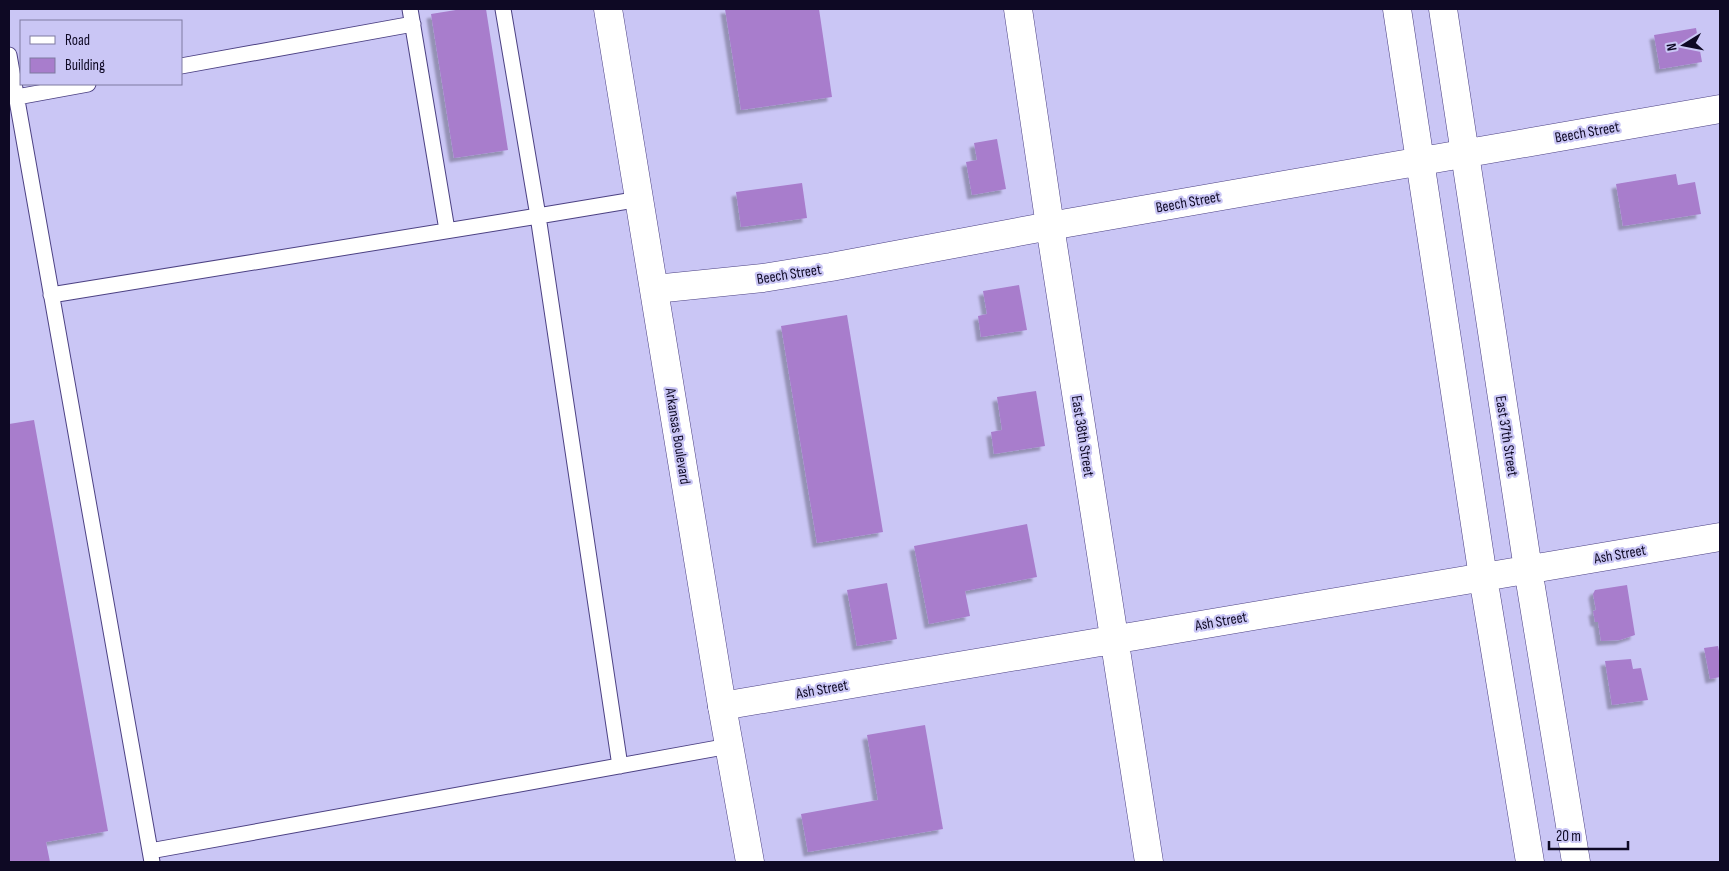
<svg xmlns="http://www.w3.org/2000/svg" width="1729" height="871" font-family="'Sofia Sans Condensed',sans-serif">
	<defs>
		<filter id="shadow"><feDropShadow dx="-4.5" dy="4.5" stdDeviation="1" flood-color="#0004"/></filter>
	</defs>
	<rect width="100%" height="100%" fill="#cac6f5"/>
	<path fill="#a87dcc" filter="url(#shadow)" d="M462,9H486L508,150L454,158L431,14Z
		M725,9H819L832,97L741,110Z
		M1696,28L1702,62L1660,69L1654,35Z
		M997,139L1006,189L972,195L966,162L977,160L974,143Z
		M1676,174L1678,185L1695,182L1701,214L1623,226L1616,184Z
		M802,183L807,218L741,227L736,192Z
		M1019,285L1027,330L981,337L978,316L987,314L983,291Z
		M847,315L883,532L817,543L781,326Z
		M1036,391L1045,446L994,454L991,432L1002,430L997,397Z
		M34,420L108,831L46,842L50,862H9V424Z
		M1027,524L1037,577L965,591L970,616L929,624L914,546Z
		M887,583L897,639L857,646L847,590Z
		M1627,585L1635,635L1620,640L1601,641L1598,622H1595L1593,611L1596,610L1593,594L1595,590Z
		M1718,646L1720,656V677L1710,679L1704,648Z
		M1631,659L1633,669L1641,668L1648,700L1612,705L1605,661Z
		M925,725L943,829L808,852L801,814L878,800L867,735Z"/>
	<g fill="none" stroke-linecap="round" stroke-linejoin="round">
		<g stroke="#4c4183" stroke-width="17">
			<path id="service" d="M410,9L447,230
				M503,9L538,216L640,199
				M9,55L152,862
				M181,66L413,24
				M17,97L88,84
				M51,295L538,216L620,766
				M150,851L729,746"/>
		</g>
		<g stroke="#4c4183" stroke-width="29">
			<path id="minor" d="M1018,9L1050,226L1149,862
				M1397,9L1483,577L1530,862
				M1443,9L1528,569L1576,862
				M655,289L763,278L831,267L1050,226L1720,109
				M722,706L1720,537"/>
		</g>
		<g stroke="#4c4183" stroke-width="29">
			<path id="secondary" d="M608,9L722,706L750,862"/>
		</g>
		<use href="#service" stroke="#fff" stroke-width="15"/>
		<use href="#minor" stroke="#fff" stroke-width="28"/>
		<use href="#secondary" stroke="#fff" stroke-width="28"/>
	</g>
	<g text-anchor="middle" stroke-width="4.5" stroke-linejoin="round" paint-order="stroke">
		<g font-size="15" fill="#0e0924" stroke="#cac6f5">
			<text transform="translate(1587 132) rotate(-10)" y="5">Beech Street</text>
			<text transform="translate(1188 202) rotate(-10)" y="5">Beech Street</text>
			<text transform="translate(789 274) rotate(-9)" y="5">Beech Street</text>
			<text transform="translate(678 436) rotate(81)" y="5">Arkansas Boulevard</text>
			<text transform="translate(1083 436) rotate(81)" y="5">East 38th Street</text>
			<text transform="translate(1507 436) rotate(81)" y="5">East 37th Street</text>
			<text transform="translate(1620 554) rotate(-10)" y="5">Ash Street</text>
			<text transform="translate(1221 621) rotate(-10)" y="5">Ash Street</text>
			<text transform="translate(822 689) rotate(-10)" y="5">Ash Street</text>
		</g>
	</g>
	<rect width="1729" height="871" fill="none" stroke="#0e0924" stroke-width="20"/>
	<rect x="20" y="20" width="162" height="65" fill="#cac6f5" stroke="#7f7aa1"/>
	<rect x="30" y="36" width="25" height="8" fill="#ffffff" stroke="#7f7aa1"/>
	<text x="65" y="45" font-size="15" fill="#0e0924">Road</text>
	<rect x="30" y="58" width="25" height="15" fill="#a87dcc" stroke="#7f7aa1"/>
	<text x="65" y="70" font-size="15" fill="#0e0924">Building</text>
	<g transform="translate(1684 45) rotate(260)" stroke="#cac6f5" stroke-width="4" paint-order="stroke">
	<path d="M0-4L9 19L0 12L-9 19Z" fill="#0e0924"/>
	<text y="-8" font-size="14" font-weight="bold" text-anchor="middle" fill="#0e0924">N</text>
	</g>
	<path d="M1549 841v8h79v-8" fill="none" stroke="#0e0924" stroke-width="2.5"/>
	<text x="1556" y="841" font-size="15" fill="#0e0924" stroke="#cac6f5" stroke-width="4" paint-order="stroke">20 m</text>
</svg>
